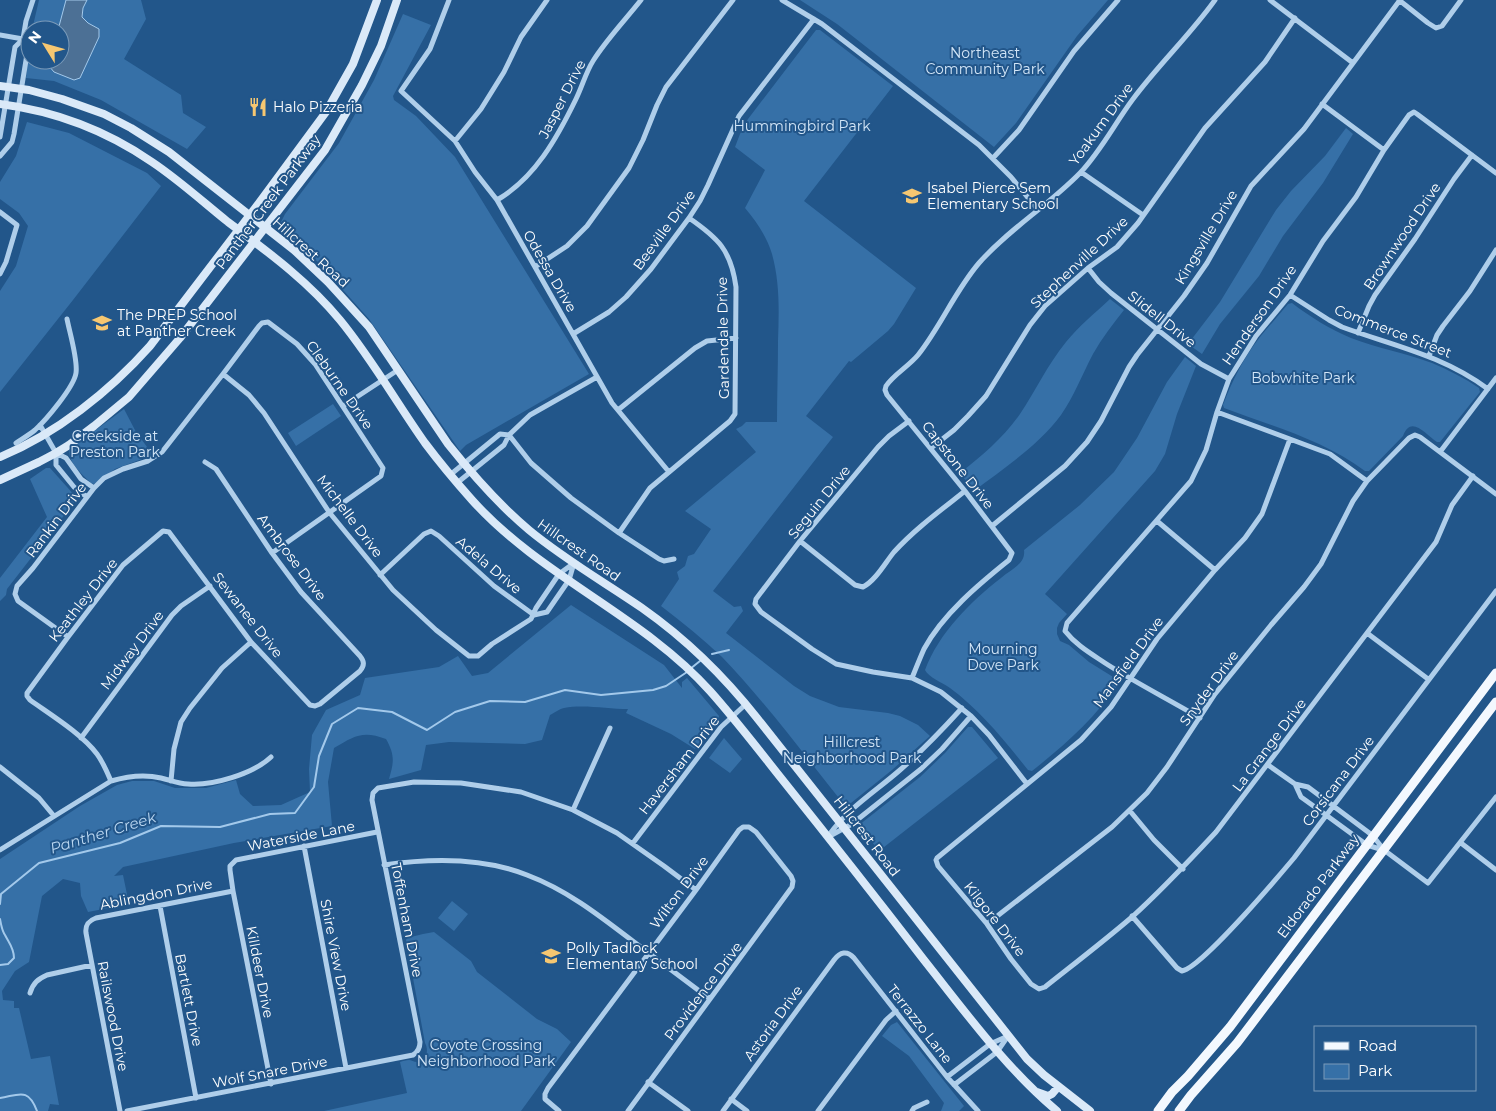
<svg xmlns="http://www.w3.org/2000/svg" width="1496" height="1111" font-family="Montserrat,sans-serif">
	<rect width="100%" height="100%" fill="#22568a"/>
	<path fill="#3670a7" d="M39,0H141L146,19L124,59L181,95L183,113L206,127L187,149L101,100L54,81L26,78L30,41V60H60V30H32Z
		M800,0H1108L1077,36L1016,123L994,147L837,24Z
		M403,14L431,25L393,96L394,100L416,116L455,157L589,374L466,445L460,451L369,319L318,262L278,228L285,214L339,143L374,80Z
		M816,30H820L893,86L804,201L916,288L894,324L888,331L851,362L849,361L806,416L833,437L713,591L734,607L741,606L743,611L726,633L794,686L810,696L839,707L888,713L900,716L918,725L930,736L892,770L846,807C805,756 767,704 722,657C703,639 682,622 661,606L679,579L677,572L685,566L688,556L694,554L711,529L685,511L756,452L736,429L742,426L746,422H777C777,395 778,368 778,341C779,312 780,283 772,254C767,237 756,221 745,208L765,170L735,147L740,134L748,119Z
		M27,122L69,133L147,173L161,186L73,300L0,392V291L16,266L28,226L19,213L0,199V182L16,156Z
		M1346,128L1353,134L1323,183L1283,236L1259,276L1220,324L1202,354L1188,344L1220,302L1276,210L1291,191L1325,156Z
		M1110,299L1124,310C1113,324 1102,338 1093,354C1082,375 1074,396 1061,415C1038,446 1004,468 974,491L960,473C982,456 1004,437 1020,414C1036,390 1048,364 1066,342C1079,326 1095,313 1110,299Z
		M1292,303C1310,317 1330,329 1351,338C1377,348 1405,353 1432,363C1449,370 1464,378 1479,388L1480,392L1440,442H1437C1426,435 1411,414 1403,436L1369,471H1365C1324,440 1272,426 1224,408L1223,405C1232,381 1244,357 1260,337C1269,326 1279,315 1288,304Z
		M1185,357L1196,366L1177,414L1165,454L1155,471L1045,594L1067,614L1059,623L1057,628V634L1060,641L1069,645L1089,662L1118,680L1119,683C1094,719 1066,744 1032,771L1028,770C1004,740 981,711 950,688C943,683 928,677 925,670C939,633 970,602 1001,578C1011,569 1026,564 1024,550L1080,505L1114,472L1137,438L1167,382Z
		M333,404L341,416L296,446L288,433Z
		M124,409L136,432L153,455L115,469L94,484L91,483C83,475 68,462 69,450Z
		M46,468H50L76,497V500L7,589L6,595L0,601V578L47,517L30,479Z
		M571,605L664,665L682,688V682L687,678L719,716L718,720L695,749L671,734L626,713L628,709C608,709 583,704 564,708C559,709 554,713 550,715L542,740L525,744L449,742L426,745L421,770L389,779C394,762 395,755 386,739C363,730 354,736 334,748L328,782L332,826L234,843L123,867L114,876L123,875L129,904L88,912L81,896L80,883L63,879L42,896L29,962L15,971L2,991L3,1000L14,1001V1008H19L31,1059L50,1056L59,1105L50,1104L48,1111H0V859L80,806L117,785L132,781H154L175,788H206L236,780L240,794L253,806L281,805L310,792L309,769L312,735L326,710L360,695L365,678L439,667L458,656L472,676L488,673Z
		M968,727H972L998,758L879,851L859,825L920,777L945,753Z
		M724,738L742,759L730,773L709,758Z
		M452,901L468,914L454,931L438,918Z
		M434,932L471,961L477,972L537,1019L557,1029L571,1042L521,1111H324L407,1093L400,1062C403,1061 406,1060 409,1060C411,1060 414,1062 417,1062C427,1061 429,1050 425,1043L406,940L407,938L423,934Z
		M897,1022L964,1106L959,1111H941L944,1103L909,1056L882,1036L891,1025Z"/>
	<path fill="#4c7095" stroke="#a3c9eb" d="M66,0H87L83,8L82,17L88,23L99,29V37L80,78L74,80L54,72L49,66L50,60H60V30H58Z"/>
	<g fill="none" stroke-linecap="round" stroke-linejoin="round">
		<path stroke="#a3c9eb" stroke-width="2" d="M712,654L729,650
			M690,669L700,661
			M0,904L1,894L39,863L120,843L161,826L220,827L270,814L295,813L314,787L319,756L332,724L358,708L392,712L427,730L455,712L490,701L525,702L565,690L601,695L653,690L666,686L687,672
			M0,919C1,925 2,931 5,935C9,943 14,948 14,958L8,964L0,965
			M0,1098C19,1095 28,1087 37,1111"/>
		<path stroke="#afceea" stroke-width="5" d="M449,0L430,49L401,91L455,141L475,172L497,200L612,403L669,472
			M782,0L822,24L979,145L1011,177L1038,210
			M1270,0L1353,63
			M1399,0L1428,23L1436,28L1442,26L1461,0
			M0,35L23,39
			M1322,104L1384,150
			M0,137L15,47L23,39L26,21L33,0
			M455,141L481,109L504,72L521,37L547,0
			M0,156L12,142L14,134L28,48L23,39
			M993,158L1019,130L1074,51L1118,0
			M1081,172L1143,215
			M497,200C535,178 557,138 576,99C582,87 586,72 593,61C606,40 626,19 641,0
			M0,212L17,225L6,262L0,274
			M535,267L567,246L587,226L629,168L643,140L657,105L666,87L733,0
			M1088,268L1099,282L1111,293L1201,364L1229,379
			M1290,295L1329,320L1342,327C1394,346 1442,355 1488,389
			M1358,333L1369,306L1375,295L1415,239L1454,179L1472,155
			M573,334L609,312L626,297L651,269L689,218L700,201L708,185L739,116L814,19
			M1429,356L1437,335L1443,326L1470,291L1496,250
			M223,374L249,395L264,413L329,512L393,590L436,630L469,656H478L492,644L531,619L536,608L559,574L574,563
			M343,406L398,370
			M618,410L695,348L707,341L736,338
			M1217,412L1330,454L1367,481
			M909,421L889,436L878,447L800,541L756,599L755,604L761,612L812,649L836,664L873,672L912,678L941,692L971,716L989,735L1027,784
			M40,425L56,453V465L74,487L87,497
			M509,435L531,463L571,498L619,533L659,559L664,561L674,559
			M1290,439L1262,514L1245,538L1215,570L1157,639L1111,707L1081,740L937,858L936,860L938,866L987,924L1011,959L1031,984L1039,989L1045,987C1074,964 1104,941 1132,917C1162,890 1189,861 1216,832L1436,542L1452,505L1473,476
			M16,443C22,439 29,435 35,430C46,420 74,387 76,373C78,360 70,334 67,319
			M931,448L954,430L968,416L986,396L1030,325L1045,306L1088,268L1117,247L1138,223L1205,128L1265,62L1295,18
			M1440,452L1496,378
			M56,453L66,458L81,479L94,488
			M450,475L500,434L509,435
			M457,483L504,445L509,435L530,415L597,377
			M1157,521L1215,570
			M992,526L1065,466L1087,442L1101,421L1129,367L1137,355L1184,296L1207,263L1251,186L1304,129L1400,0
			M619,533L650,488L730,421L735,414L736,287C731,250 718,238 689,218
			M800,541L855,585L863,587C876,580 885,563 894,552C915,529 941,510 965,491
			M380,575L424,534L431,531L439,536L494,586L534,615
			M534,615L547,612L569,580L574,563
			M1367,633L1428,679
			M68,637L18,601L15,594L17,586L33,568L94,488L104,478L123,469L148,461L162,452L223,374L259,326L262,323L268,322L297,344L315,364L383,468L381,476L272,553
			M912,678C916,668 920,658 924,649C943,614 979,584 1009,560L1012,553L965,491L887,395L885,390L886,386C893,375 909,366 918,355C941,326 955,291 979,263C1009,229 1049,205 1080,173C1101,151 1115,123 1133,99C1159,64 1190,35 1215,0
			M1200,718C1168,699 1136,683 1105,663C1090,653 1076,645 1065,631L1067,623L1191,481L1206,450L1217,412L1229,379L1256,336L1290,295L1323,241L1356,197L1384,150L1409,115L1414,112L1417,114L1496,173
			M81,738L172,615L181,606L210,586
			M1268,765L1295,784L1308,787L1368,832L1373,836L1384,850L1428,883L1496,797
			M0,767L39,798L54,816
			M111,781C107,772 103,762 97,754C82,734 51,715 30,700L27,696V693L68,637L123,565L163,531L169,532L251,642L310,705L315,706L320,704L360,671C365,665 364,661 360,656L301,592L272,553L216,469L205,462
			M171,781L174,749L181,722L190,708L222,668L251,642
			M1295,784L1301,797L1326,815L1367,845L1383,850
			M573,810L610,728
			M1130,811L1154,840L1183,869
			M829,835C847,809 876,791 900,770C922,751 942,730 962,708
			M828,837L852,824L921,769L942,749L971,716
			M633,843L721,727L746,704
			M1461,843L1496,870
			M304,846L346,1068
			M0,850L111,781C128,776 144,774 161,778C170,780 178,784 188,784C212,786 253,774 271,757
			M384,865C432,858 482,857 527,875C567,890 600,916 634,942C659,961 685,980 710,999
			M160,906L196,1098
			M1132,916L1177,968L1182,971C1201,968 1278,877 1294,858L1496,591
			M987,924L1112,827L1147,793L1167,767L1215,694L1271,625L1304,587L1321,564L1353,501L1367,481L1409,438L1415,435L1420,437L1496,494
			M30,993C33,983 38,979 47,975L92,965
			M947,1077L990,1044L1008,1036
			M648,1082L688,1111
			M271,1084L233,891L230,870V866L236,860L377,832
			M954,1085L997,1052L1008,1036
			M731,1099L747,1111
			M120,1111L86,933C85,925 88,921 96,918L233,891
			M127,1111L413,1055C418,1052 420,1048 420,1042L372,800L373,793L378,788L414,782L461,783L521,792L573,810L617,833L664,866L696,890
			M559,1111L545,1099V1094L548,1088L696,890L739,830L743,827H749L756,832L791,876L793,881L792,887L628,1111
			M723,1111L834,960C840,952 847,950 854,958L947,1077L978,1111
			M818,1111L886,1020L896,1011
			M912,1111L914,1108L927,1102"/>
		<path stroke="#dae9f8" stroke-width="8" d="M0,86L29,90L62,99L104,114L131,128L169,152L294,250L328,282L369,327L448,444C472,474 499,505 529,530C564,559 604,582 642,608C686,639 724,676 757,718L1027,1059L1044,1075L1090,1111
			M0,104C54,111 107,131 152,162C179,180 203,202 228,222C268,252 308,281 340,320C372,359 396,402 425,443C440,463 456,482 472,500C541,577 642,615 710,691C735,719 758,749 781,778C829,838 877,899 924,960C966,1013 1005,1067 1057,1111
			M0,457C56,434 110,391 150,346L256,207L326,112L353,64L377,0
			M0,480L39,462L56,453L69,445L94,426L129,397L180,338L325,150L362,85L381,46L397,0
			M1037,1092L1048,1096L1052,1094L1058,1087"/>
		<path stroke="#f3f8fe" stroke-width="9" d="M1158,1111L1172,1092L1188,1076L1230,1027L1496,673
			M1179,1111L1191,1095L1237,1043L1496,702"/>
	</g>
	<defs>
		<g id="restaurant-bare" transform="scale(1.5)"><path d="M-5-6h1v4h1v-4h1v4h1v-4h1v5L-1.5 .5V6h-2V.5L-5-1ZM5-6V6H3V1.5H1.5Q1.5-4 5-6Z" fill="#f6c771" stroke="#22568a" stroke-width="2.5" paint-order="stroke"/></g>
		<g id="school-bare" transform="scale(1.5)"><path d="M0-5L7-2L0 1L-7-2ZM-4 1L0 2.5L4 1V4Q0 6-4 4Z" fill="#f6c771" stroke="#22568a" stroke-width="2.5" paint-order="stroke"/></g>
	</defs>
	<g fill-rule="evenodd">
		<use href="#restaurant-bare" x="258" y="107"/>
		<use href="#school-bare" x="912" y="196"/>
		<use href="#school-bare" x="102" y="323"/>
		<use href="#school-bare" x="551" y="956"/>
	</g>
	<g text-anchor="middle" stroke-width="4" stroke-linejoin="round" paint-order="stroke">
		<g font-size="14" fill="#d3e6f8" stroke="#22568a">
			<text x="985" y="58">Northeast<tspan x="985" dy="16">Community Park</tspan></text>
			<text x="802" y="131">Hummingbird Park</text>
			<text x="1303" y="383">Bobwhite Park</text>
			<text x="115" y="441">Creekside at<tspan x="115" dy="16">Preston Park</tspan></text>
			<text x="1003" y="654">Mourning<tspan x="1003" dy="16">Dove Park</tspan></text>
			<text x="852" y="747">Hillcrest<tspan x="852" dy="16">Neighborhood Park</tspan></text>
			<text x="486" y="1050">Coyote Crossing<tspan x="486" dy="16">Neighborhood Park</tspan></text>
		</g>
		<g font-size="14" fill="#fff" stroke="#22568a">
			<text transform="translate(562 99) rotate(-63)" y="5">Jasper Drive</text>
			<text transform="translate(1101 124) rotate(-54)" y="5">Yoakum Drive</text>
			<text transform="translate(268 202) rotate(-53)" y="5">Panther Creek Parkway</text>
			<text transform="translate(664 230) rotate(-54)" y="5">Beeville Drive</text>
			<text transform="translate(1402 236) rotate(-56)" y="5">Brownwood Drive</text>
			<text transform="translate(1206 237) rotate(-59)" y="5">Kingsville Drive</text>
			<text transform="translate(311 252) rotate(42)" y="5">Hillcrest Road</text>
			<text transform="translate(1079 262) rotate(-43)" y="5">Stephenville Drive</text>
			<text transform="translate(550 271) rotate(60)" y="5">Odessa Drive</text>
			<text transform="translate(1259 315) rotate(-55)" y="5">Henderson Drive</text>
			<text transform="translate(1162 319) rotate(38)" y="5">Slidell Drive</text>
			<text transform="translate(1393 331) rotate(21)" y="5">Commerce Street</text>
			<text transform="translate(723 338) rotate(-91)" y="5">Gardendale Drive</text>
			<text transform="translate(340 385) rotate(55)" y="5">Cleburne Drive</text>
			<text transform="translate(958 465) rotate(52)" y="5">Capstone Drive</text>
			<text transform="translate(819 502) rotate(-51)" y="5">Seguin Drive</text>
			<text transform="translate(350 516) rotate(53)" y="5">Michelle Drive</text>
			<text transform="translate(56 520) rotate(-53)" y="5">Rankin Drive</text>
			<text transform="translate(579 550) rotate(35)" y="5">Hillcrest Road</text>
			<text transform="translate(292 557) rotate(53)" y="5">Ambrose Drive</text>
			<text transform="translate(489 565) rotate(40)" y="5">Adela Drive</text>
			<text transform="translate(83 600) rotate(-52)" y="5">Keathley Drive</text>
			<text transform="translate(248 615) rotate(52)" y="5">Sewanee Drive</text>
			<text transform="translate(132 650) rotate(-53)" y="5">Midway Drive</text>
			<text transform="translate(1128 662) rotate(-54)" y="5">Mansfield Drive</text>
			<text transform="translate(1209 688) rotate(-54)" y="5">Snyder Drive</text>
			<text transform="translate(1269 745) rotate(-53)" y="5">La Grange Drive</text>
			<text transform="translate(679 765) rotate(-52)" y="5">Haversham Drive</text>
			<text transform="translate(1338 781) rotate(-53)" y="5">Corsicana Drive</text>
			<text transform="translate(301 836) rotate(-11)" y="5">Waterside Lane</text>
			<text transform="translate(867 836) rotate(52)" y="5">Hillcrest Road</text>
			<text transform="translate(1318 886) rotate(-53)" y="5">Eldorado Parkway</text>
			<text transform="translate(679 892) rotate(-53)" y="5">Wilton Drive</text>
			<text transform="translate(156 894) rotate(-11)" y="5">Ablingdon Drive</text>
			<text transform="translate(995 919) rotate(52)" y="5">Kilgore Drive</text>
			<text transform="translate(407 920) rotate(79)" y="5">Toffenham Drive</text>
			<text transform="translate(336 955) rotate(79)" y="5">Shire View Drive</text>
			<text transform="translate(260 972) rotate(79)" y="5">Killdeer Drive</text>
			<text transform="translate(703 991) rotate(-53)" y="5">Providence Drive</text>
			<text transform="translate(189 1000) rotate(79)" y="5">Bartlett Drive</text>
			<text transform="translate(113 1016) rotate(79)" y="5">Railswood Drive</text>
			<text transform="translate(773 1023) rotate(-54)" y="5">Astoria Drive</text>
			<text transform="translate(920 1024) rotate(52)" y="5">Terrazzo Lane</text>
			<text transform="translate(270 1072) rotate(-11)" y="5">Wolf Snare Drive</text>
		</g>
		<g font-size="14" fill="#fff" stroke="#22568a" text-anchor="start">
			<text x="273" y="112">Halo Pizzeria</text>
			<text x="927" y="193">Isabel Pierce Sem<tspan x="927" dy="16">Elementary School</tspan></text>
			<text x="117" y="320">The PREP School<tspan x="117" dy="16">at Panther Creek</tspan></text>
			<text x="566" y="953">Polly Tadlock<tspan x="566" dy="16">Elementary School</tspan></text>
		</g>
		<g font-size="15" font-style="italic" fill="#bbd7f1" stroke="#22568a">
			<text transform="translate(103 833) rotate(-17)" y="5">Panther Creek</text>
		</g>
	</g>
	<rect x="1314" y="1026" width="162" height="65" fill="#22568a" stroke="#7a9ab9"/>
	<rect x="1324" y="1042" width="25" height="8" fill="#f3f8fe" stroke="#7a9ab9"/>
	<text x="1358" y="1051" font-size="15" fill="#ffffff">Road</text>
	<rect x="1324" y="1064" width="25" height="15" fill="#3670a7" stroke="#7a9ab9"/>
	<text x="1358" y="1076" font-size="15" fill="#ffffff">Park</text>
	<g transform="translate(45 45) rotate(307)"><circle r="24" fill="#22568a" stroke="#7a9ab9"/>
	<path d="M0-4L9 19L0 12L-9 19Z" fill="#f6c771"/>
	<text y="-8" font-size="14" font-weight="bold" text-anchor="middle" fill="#ffffff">N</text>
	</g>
</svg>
